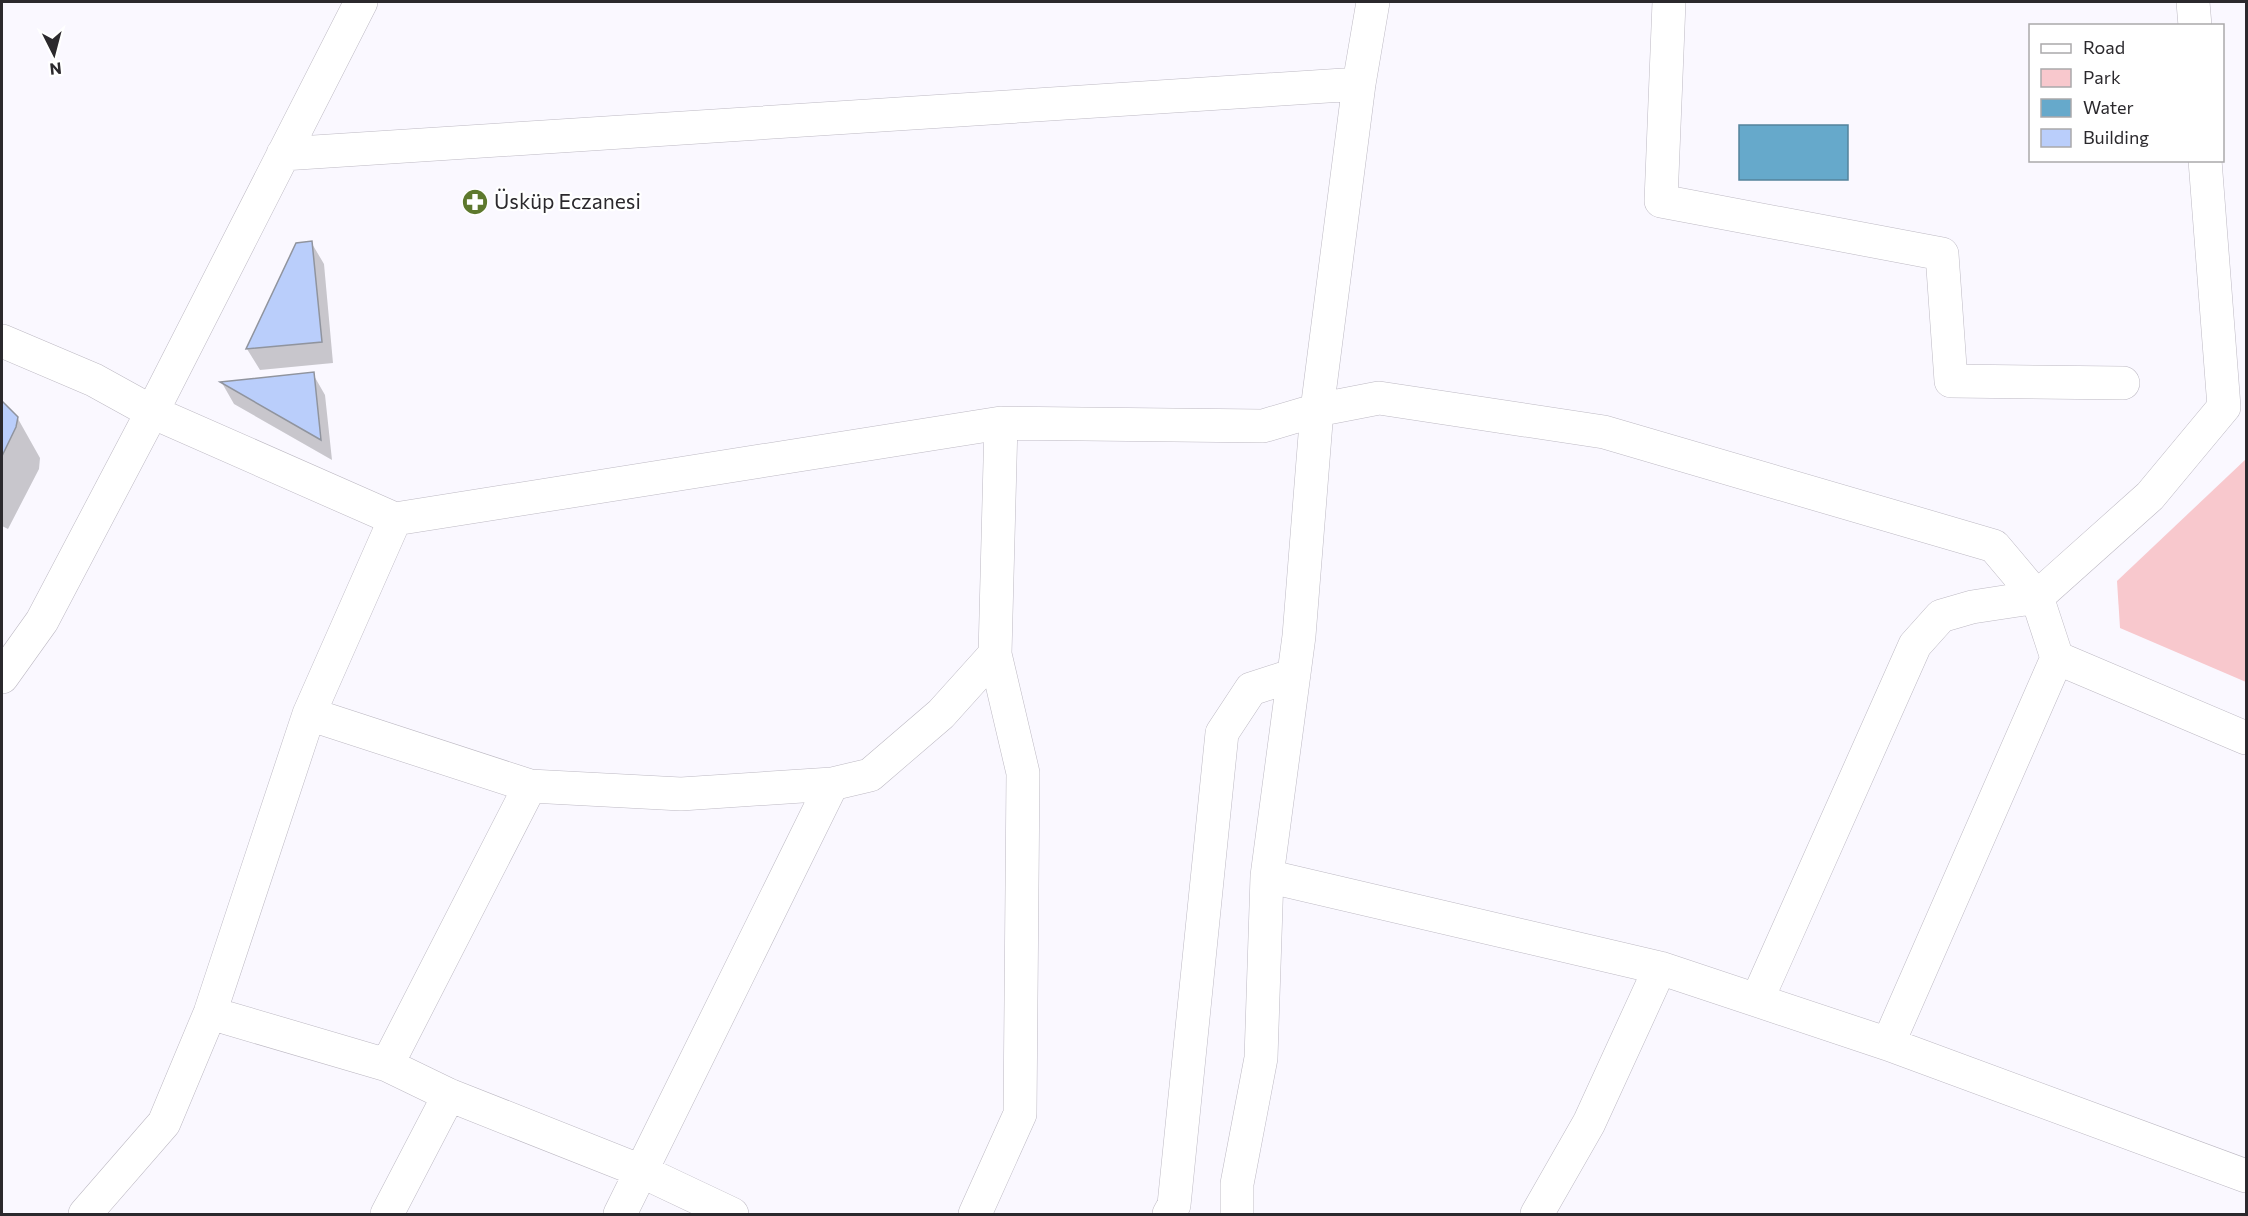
<svg xmlns="http://www.w3.org/2000/svg" width="2248" height="1216" font-family="Commissioner,sans-serif">
	<rect width="100%" height="100%" fill="#faf8ff"/>
	<path fill="#f8c8cd" d="M2246,459V682L2120,628L2117,581Z"/>
	<path fill="#66a9cb" stroke="#54839c" stroke-width="1.5" d="M1739,125H1848V180H1739Z"/>
	<path fill="#0003" d="M311,242L324,264L333,363L260,370L247,349L297,244Z
		M313,374L325,395L332,460L234,404L222,383Z
		M2,404L17,417L40,458L39,469L8,529L2,526Z"/>
	<path fill="#bacefb" stroke="#90949e" stroke-width="1.5" d="M312,241L322,342L246,349L296,243Z
		M314,372L321,440L220,382Z
		M2,401L18,417L16,427L2,456Z"/>
	<g fill="none" stroke-linecap="round" stroke-linejoin="round">
		<g stroke="#bdb9c3" stroke-width="34">
			<path id="minor" d="M1669,2L1661,201L1942,254L1951,381L2123,383
				M2193,2L2195,26
				M283,154L1359,84
				M2,341L94,380L152,412L395,519L1001,423L1263,426L1317,410L1379,398L1604,432L1994,546L2037,597L2057,658L2246,738
				M2,677L42,621L152,412L361,2
				M309,714L530,786L681,794L832,784L870,775L941,714L995,654L1001,423
				M1267,876L1660,968L1888,1044L2246,1176
				M1757,1000L1915,645L1941,616L1972,607L2037,597L2150,496L2224,407L2205,160
				M210,1013L387,1065L449,1095L641,1171L732,1214
				M1888,1044L2057,658
				M387,1065L530,786
				M85,1214L164,1123L210,1013L309,714L395,519
				M387,1214L449,1095
				M620,1214L832,784
				M975,1214L1020,1114L1023,773L995,654
				M1169,1214L1174,1205L1222,733L1251,689L1294,675
				M1237,1214V1184L1261,1058L1267,876L1299,636L1317,410L1359,84L1373,2
				M1537,1214L1589,1123L1660,968"/>
		</g>
		<use href="#minor" stroke="#fff" stroke-width="33"/>
	</g>
	<defs>
		<g id="pharmacy-disc" transform="scale(1.35)"><circle r="9.5" fill="#5d782d" stroke="#fff"/><path d="M-2-6h4v4h4v4h-4v4h-4v-4h-4v-4h4Z" fill="#fff"/></g>
	</defs>
	<g fill-rule="evenodd">
		<use href="#pharmacy-disc" x="475" y="202"/>
	</g>
	<g text-anchor="middle" stroke-width="4.5" stroke-linejoin="round" paint-order="stroke">
		<g font-size="21" fill="#2b292d" stroke="#fff" text-anchor="start">
			<text x="494" y="209">Üsküp Eczanesi</text>
		</g>
	</g>
	<rect width="2248" height="1216" fill="none" stroke="#2b292d" stroke-width="6"/>
	<rect x="2029" y="24" width="195" height="138" fill="#ffffff" stroke="#aaa9ab" stroke-width="1.5"/>
	<rect x="2041" y="44" width="30" height="9" fill="#ffffff" stroke="#aaa9ab" stroke-width="1.5"/>
	<text x="2083" y="54" font-size="18" fill="#2b292d">Road</text>
	<rect x="2041" y="69" width="30" height="18" fill="#f8c8cd" stroke="#aaa9ab" stroke-width="1.5"/>
	<text x="2083" y="84" font-size="18" fill="#2b292d">Park</text>
	<rect x="2041" y="99" width="30" height="18" fill="#66a9cb" stroke="#aaa9ab" stroke-width="1.5"/>
	<text x="2083" y="114" font-size="18" fill="#2b292d">Water</text>
	<rect x="2041" y="129" width="30" height="18" fill="#bacefb" stroke="#aaa9ab" stroke-width="1.5"/>
	<text x="2083" y="144" font-size="18" fill="#2b292d">Building</text>
	<g transform="translate(54 54) rotate(174)" stroke="#ffffff" stroke-width="4.5" paint-order="stroke">
	<path d="M0-4.5L10 22L0 15L-10 22Z" fill="#2b292d"/>
	<text y="-9" font-size="16" font-weight="bold" text-anchor="middle" fill="#2b292d">N</text>
	</g>
</svg>
